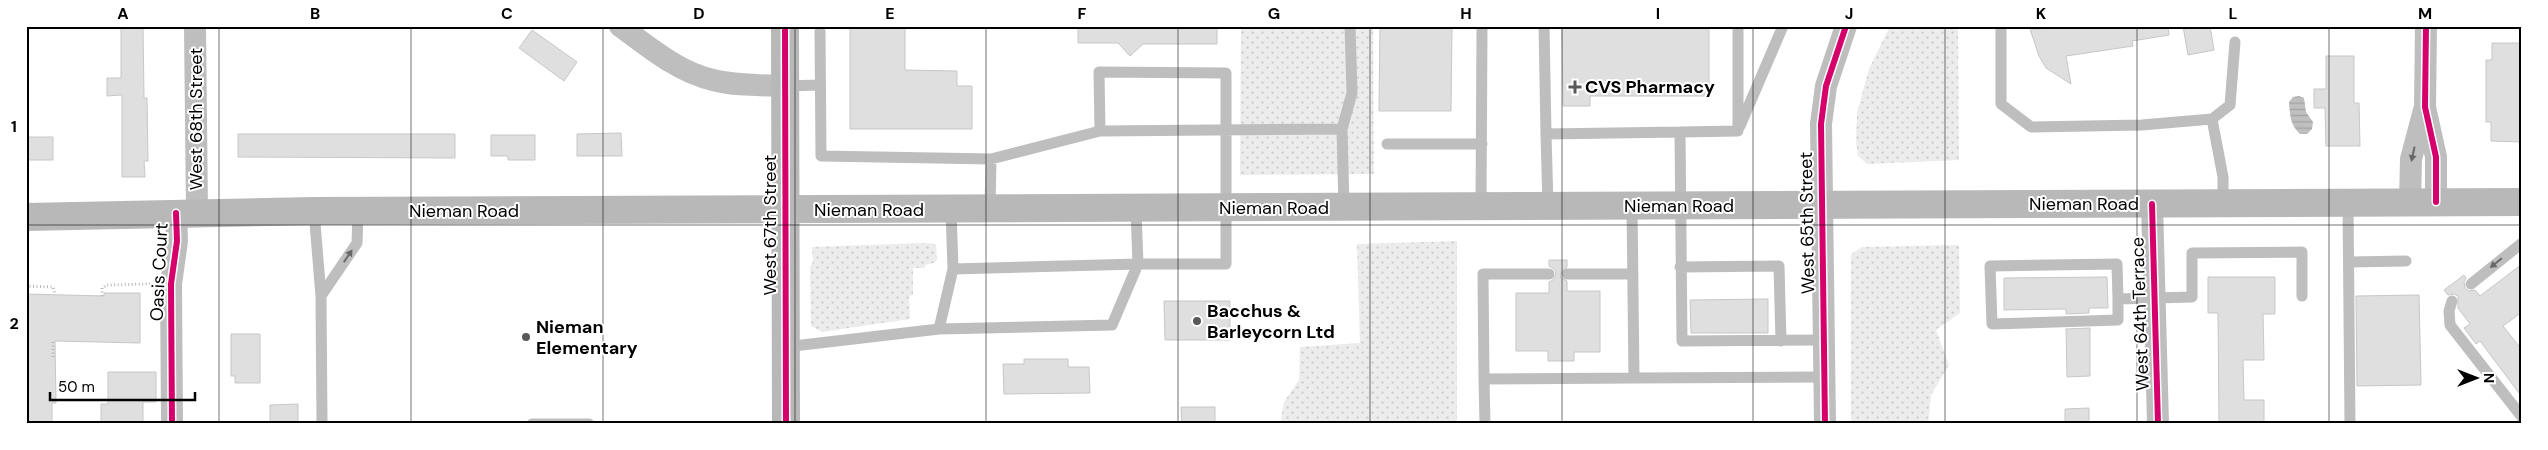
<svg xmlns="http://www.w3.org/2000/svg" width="2548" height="450" font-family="'DM Sans',sans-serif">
	<defs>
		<pattern id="grass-dots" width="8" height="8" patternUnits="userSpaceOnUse" patternTransform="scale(1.25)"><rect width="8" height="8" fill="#ececec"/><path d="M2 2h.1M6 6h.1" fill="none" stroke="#c9c9c9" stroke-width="1.8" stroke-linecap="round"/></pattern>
		<pattern id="water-rules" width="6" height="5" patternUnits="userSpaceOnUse" patternTransform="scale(1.25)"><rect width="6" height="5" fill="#bfbfbf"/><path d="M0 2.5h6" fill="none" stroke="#a2a2a2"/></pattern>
	</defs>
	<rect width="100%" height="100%" fill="#fff"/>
	<path fill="url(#grass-dots)" d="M1241,26H1373L1374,174L1240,175Z
		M1890,26H1958L1959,160L1867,164L1858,156L1856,141L1857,113L1869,69Z
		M1457,241V424H1280L1284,402L1299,380L1300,347L1360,343L1357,244Z
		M925,243L936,244L937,259L934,263L925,265V268H913V295L909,296L910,319L822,332L811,326L810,268L813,261L812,247Z
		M1959,245L1960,313L1936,330L1949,365L1931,395L1928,424H1851V254L1862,247Z"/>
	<path fill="url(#water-rules)" d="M2299,96L2304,98L2306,112L2313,122L2312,129L2307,134H2300C2290,125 2290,115 2289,102L2293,97Z"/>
	<path fill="#dfdfdf" stroke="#c7c7c7" d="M121,26H143L144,98H147L148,161H144L145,177H122V95L107,96V78H121Z
		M850,26H905V70L957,71V86H972V129H850Z
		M1078,26H1217V44H1143L1130,56L1118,43H1078Z
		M1380,26H1452L1451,111H1379Z
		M1562,26H1709V96H1590V106H1563Z
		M2041,26H2168L2169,35L2132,41L2133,46L2066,56L2071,84L2046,68L2039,56L2030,29H2041Z
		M2183,26H2210L2214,50L2188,55Z
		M532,30L577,62L564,81L519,48Z
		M2492,43H2522V142L2491,141V122H2486V60H2492Z
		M2326,56H2354V103H2359L2360,146H2326L2325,108H2314V89H2326Z
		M621,133L622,156H577V134Z
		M238,134H455V158L238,157Z
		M491,135H535V160H508V156H491Z
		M26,137H53V160H26Z
		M1549,260H1567V267L1560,274L1561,278L1567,281V291H1600V352H1574V361H1548V351H1516V293H1549V282L1553,280L1556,274L1555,270L1549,266Z
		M2522,264V312L2503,326L2522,350V397L2480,341L2476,344L2464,328L2470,324L2458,308V296L2454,294L2448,295L2444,290L2464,275L2466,278L2464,282L2465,288L2469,291L2475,290L2480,296Z
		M2107,277L2108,308H2089V313L2066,314V309L2004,310V278Z
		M2208,277H2275V314H2263L2264,360H2243L2244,400H2264V424H2219L2218,313H2208Z
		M104,293H140V343L55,341L56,403H52V424H26V294L104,296Z
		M2419,295L2421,385L2357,386L2356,296Z
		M1768,299V333H1691L1690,300Z
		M1164,301H1230V340H1165Z
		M2090,328V376L2067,377L2066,329Z
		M231,334H260V383H235V376H231Z
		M1024,359H1068V367H1089L1090,393L1004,394L1003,364H1024Z
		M108,372H156V402H143V424H101V404H108Z
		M298,404V424H270V405Z
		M1181,407H1215V424H1182Z
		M2089,408V424H2065V409Z"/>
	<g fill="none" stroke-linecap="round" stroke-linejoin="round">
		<path stroke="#b9b9b9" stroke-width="3" stroke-dasharray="1 2.5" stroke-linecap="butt" d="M26,286L53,287L55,294
			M102,296V288L107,285L150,284
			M53,342V357"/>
		<path stroke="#bebebe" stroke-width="11" d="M1544,26L1546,134L1680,132
			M1738,26V131L1680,132L1682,341L1824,340
			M2001,26V104L2031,127L2142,125L2212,119L2223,177V203
			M820,31L821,156L991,159
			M785,86L820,85
			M2212,119L2230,105L2235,42
			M1740,126L1783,26
			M1342,129L1352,93L1350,26
			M1546,134L1548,206
			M1387,144H1482
			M2348,203L2350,424
			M1632,206L1634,378L1824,377
			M1481,207L1482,26
			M990,209L991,159L1100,131
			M951,210L953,269L1138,264L1136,209
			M314,211L321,296L322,424
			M2349,262L2406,261
			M1680,267L1779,266L1781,341
			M1549,274H1483L1484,379L1634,378
			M1567,274H1633
			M2471,284L2522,243
			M321,296L357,243L358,212
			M2118,299V320L1992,324L1990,266L2117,264L2118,299L2192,297V253L2302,252V296
			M2452,301L2449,311L2450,325L2522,417
			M939,329L1112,325L1138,264H1226C1226,200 1226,137 1226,73L1099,72L1100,131L1342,129L1344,208
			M785,347L939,329L953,269
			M1484,379L1485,424
			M532,424H589"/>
		<path stroke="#bebebe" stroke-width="22" d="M195,26L197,212
			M620,26C649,47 678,72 713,80C736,86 761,85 785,86
			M2426,26L2425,107L2436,157V202
			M2410,202L2411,159L2424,110
			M2152,204L2158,424
			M172,424L171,284L177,241L176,213
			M1825,424L1821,124L1826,86L1846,26"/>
		<path stroke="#b8b8b8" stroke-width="28" d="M785,26L786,424
			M26,217L314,211L2522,202"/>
		<g stroke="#fff" stroke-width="9">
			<path id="cycleway" d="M785,26L786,424
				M2426,26L2425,107L2436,157V202
				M2152,204L2158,424
				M172,424L171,284L177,241L176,213
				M1825,424L1821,124L1826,86L1846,26"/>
		</g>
		<use href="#cycleway" stroke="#d6006c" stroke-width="6"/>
	</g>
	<defs><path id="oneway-solid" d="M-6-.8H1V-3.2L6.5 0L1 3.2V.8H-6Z" transform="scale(1.25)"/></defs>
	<g fill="#686868">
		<use href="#oneway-solid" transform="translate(2413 154) rotate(102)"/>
		<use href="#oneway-solid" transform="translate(348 256) rotate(-56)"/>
		<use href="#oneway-solid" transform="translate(2496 263) rotate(141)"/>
	</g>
	<path fill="none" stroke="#000" stroke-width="1" stroke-opacity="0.55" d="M219,26V424M411,26V424M603,26V424M795,26V424M986,26V424M1178,26V424M1370,26V424M1562,26V424M1753,26V424M1945,26V424M2137,26V424M2329,26V424M26,225H2522"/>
	<g fill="#595959" stroke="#fff" stroke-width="2">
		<path d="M1572.5 79.5h5v5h5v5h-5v5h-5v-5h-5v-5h5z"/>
		<circle cx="1197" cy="321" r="5"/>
		<circle cx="526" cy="337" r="5"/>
	</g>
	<g text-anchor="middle" stroke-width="4" stroke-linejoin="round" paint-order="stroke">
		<g font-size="18" font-weight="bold" fill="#000" stroke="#fff" text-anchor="start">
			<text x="1585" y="93">CVS Pharmacy</text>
			<text x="1207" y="317">Bacchus &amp;<tspan x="1207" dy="21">Barleycorn Ltd</tspan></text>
			<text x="536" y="333">Nieman<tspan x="536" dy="21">Elementary</tspan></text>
		</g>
		<g font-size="18" fill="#000" stroke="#fff">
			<text transform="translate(196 119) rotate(-90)" y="6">West 68th Street</text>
			<text x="2084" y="210">Nieman Road</text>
			<text x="1679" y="212">Nieman Road</text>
			<text x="1274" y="214">Nieman Road</text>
			<text x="869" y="216">Nieman Road</text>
			<text x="464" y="217">Nieman Road</text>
			<text transform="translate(1807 223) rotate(-91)" y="6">West 65th Street</text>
			<text transform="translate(770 225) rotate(-90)" y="6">West 67th Street</text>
			<text transform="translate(159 272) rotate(-87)" y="6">Oasis Court</text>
			<text transform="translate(2140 314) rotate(-92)" y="6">West 64th Terrace</text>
		</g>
	</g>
	<rect width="2548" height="450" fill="none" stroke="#ffffff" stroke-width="55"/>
	<g transform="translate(2476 378) rotate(90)" stroke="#ffffff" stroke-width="4" paint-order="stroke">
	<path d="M0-4L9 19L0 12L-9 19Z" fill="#000000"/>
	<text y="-8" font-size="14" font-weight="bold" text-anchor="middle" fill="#000000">N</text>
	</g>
	<path d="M50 392v8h145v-8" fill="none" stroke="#000000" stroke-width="2.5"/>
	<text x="58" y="392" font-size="15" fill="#000000" stroke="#ffffff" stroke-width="4" paint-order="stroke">50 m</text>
	<rect x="28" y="28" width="2492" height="394" fill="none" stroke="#000" stroke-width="2"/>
	<g font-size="16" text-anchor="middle" font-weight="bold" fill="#000">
		<text x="123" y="19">A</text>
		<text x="315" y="19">B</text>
		<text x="507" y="19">C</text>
		<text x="699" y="19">D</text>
		<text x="890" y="19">E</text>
		<text x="1082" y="19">F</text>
		<text x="1274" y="19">G</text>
		<text x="1466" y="19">H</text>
		<text x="1658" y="19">I</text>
		<text x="1849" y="19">J</text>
		<text x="2041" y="19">K</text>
		<text x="2233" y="19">L</text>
		<text x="2425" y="19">M</text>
		<text x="14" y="132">1</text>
		<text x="14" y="329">2</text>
	</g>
</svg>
